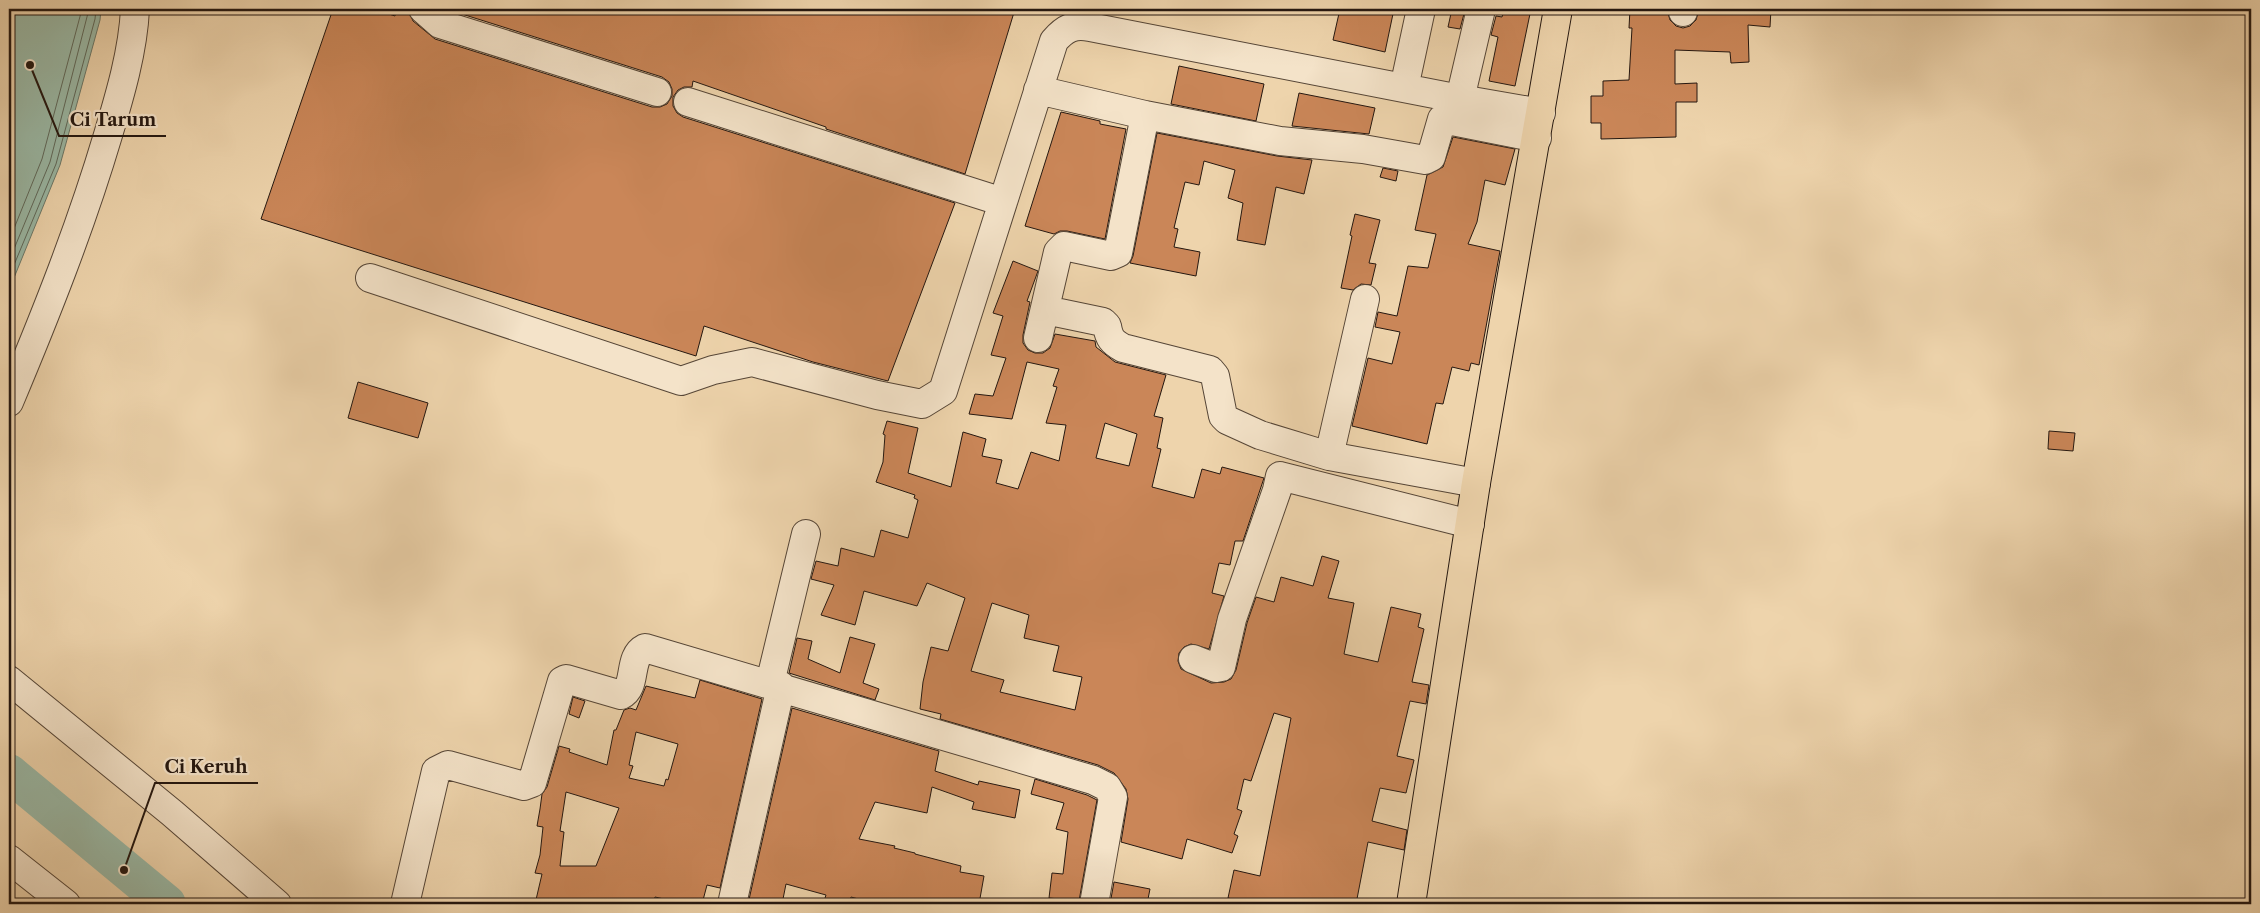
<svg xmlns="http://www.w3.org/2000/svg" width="2260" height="913" font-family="'Libre Caslon Text',serif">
	<rect width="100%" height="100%" fill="#eed4ac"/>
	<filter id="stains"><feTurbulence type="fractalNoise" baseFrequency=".004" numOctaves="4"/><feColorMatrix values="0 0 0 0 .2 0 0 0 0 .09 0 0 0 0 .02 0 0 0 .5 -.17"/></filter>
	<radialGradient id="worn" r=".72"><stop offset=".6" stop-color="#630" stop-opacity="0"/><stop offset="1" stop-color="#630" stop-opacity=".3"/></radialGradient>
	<path fill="#9ab8a5" stroke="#6b7869" d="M9,9H101L100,20L60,165L9,290Z"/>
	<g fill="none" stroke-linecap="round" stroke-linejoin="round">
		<path stroke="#5f685a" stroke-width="1" d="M9,241L42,159L82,9
			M9,261L50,162L89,9
			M9,277L56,164L95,19L96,9"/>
		<path stroke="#9ab8a5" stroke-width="38" d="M9,773L167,904"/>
	</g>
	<path fill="#ca8658" stroke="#241710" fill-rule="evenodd" d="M333,9H374L395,16L396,9H408L413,21L435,39L652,107H660L667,104L672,96V89L669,82L662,77L446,9H1015L965,174L826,129V127L693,81L692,87H684L678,90L673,97V106L677,113L683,117L955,203L888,381L813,362L704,326L696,356L261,219Z
		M1340,9H1394L1385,52L1333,40Z
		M1452,9L1465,10L1460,29L1448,27Z
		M1504,9H1531L1515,86L1489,81L1498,37L1491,35L1496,16L1502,17Z
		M1630,9H1667L1670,20L1676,26L1683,28L1690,26L1696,20L1699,9H1771L1770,27L1748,25L1749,62L1731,63L1730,52L1675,50V84L1697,83V102H1676V137L1601,139V123H1591V96H1603V81L1629,80L1632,28H1629Z
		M1179,66L1264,84L1256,121L1171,104Z
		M1299,93L1375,108L1369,134L1292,126Z
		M1061,112L1100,121V124L1126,129L1105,239L1067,231H1060L1054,234L1025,226Z
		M1157,133L1277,156L1312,160L1304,194L1276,187L1265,245L1237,240L1243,203L1228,198L1235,170L1204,161L1199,185L1185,182L1174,228L1178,229L1174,247L1200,252L1196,276L1130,263L1133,256Z
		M1453,137L1515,149L1505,185L1485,180L1477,222L1468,244L1500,251L1479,365L1471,363L1469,371L1452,367L1443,404L1436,403L1427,444L1352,426L1368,358L1392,364L1400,332L1375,327L1378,312L1397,316L1408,266L1428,268L1436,234L1415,230L1427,175L1443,167Z
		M1383,168L1398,171L1396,181L1380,177Z
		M1355,214L1380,220L1369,263L1376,264L1371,285L1361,284L1353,290L1341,288L1352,236L1350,235Z
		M1013,261L1038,271L1027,301L1030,302L1023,335V343L1028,350L1035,353H1043L1050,348L1055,334L1095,341L1096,347L1115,362L1166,375L1154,416L1163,418L1157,448L1161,449L1152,487L1194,498L1202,469L1220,474L1222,467L1264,478L1243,541H1235L1230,565L1219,563L1212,593L1224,596L1209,649L1191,644L1184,647L1179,653L1178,661L1181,669L1211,683L1224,682L1231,679L1236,670L1247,623L1256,597L1274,602L1281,577L1313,586L1322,556L1339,561L1328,598L1354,603L1344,654L1378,662L1391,607L1421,614L1418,627L1424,629L1412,682L1429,685L1426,704L1410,701L1397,756L1414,760L1406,793L1380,788L1372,821L1407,830L1404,850L1368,842L1356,904H1257L1228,898L1234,870L1260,876L1291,718L1274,713L1251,781L1244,779L1237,809L1242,811L1234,834L1238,836L1232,853L1187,839L1182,859L1121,842L1128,799L1126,789L1114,773L1098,765L940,719L941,714L920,709L923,682L931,647L948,651L965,598L927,583L917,606L864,591L855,625L821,615L834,585L811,579L816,561L838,566L841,548L874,557L881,530L908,538L918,500L914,498L915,495L876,482L883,462L885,435L883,434L887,421L918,428L908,473L951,487L963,432L986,439L982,456L1002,460L996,483L1018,489L1031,452L1059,461L1066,425L1046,423L1057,387L1053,386L1059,369L1027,362L1012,419L969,414L975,394L993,396L1006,358L991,355L1003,316L993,313ZM1105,423L1137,434L1129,466L1096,458ZM992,603L1029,615L1024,638L1059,646L1053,671L1082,677L1075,710L1000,692L1004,680L971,671Z
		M358,382L428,403L418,438L348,418Z
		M2049,431L2075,433L2073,451L2048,449Z
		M850,637L875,644L863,683L879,689L875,700L789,673L797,638L812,641L808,659L840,673Z
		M700,680L762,699L720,888L707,885L702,904H686L655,897L653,904H535L542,874L535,873L540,855L543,827L537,826L540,809L542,794L547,787L559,746L570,749L569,752L607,765L614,730H616L624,710L630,708L636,710L646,686L695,698ZM636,732L678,744L668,780L666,779L664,786L629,778L633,766L629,765ZM566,792L619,808L596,866H560L564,832L560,831Z
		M573,697L585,701L579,718L569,714Z
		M792,708L939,751L935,771L978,785L979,781L1020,790L1015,818L972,809L974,802L932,787L927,813L875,802L859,839L895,846L894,848L915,853V854L961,866L960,872L984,876L979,904H916L883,901L882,904H877L851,897L849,904H823L826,895L786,884L782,904H748Z
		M1035,779L1087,795L1097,800L1079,901L1049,898L1052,873L1063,874L1068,832L1056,829L1064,803L1031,794Z
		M1114,882L1150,889L1147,904H1110Z"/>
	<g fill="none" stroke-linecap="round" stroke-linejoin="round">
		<g stroke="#564637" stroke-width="30">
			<path id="minor" d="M423,9L440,24L657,92
				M1683,12V9
				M1404,88L1421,9
				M1460,99L1481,9
				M688,102L1003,202
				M1145,115L1280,141L1363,149L1425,160L1431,157L1442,119L1537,138
				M370,278L681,381L713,370L752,362L877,395L922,404L943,391L1054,41C1065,28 1074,24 1090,27L1460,99L1541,113
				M1365,299L1329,456L1476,483
				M1055,312L1103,322L1107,326C1109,338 1112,342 1123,348L1210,370L1215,376L1223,416L1227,420L1260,435L1329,456
				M1038,338L1058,252L1064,246L1111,256L1118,253L1145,115L1038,90
				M9,402C46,314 81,226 108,135C120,95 133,51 135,9
				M1193,659L1216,668L1221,667L1232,619L1277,490L1280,476L1470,524
				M9,680L172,813L277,904
				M770,683L806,534
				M9,859L66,904
				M405,904L436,771L448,765L524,786L532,783L562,681L566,679L621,695C638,687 627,657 645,648L1093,780L1107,787L1113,797L1094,904
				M732,904L781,686"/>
		</g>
		<g stroke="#241710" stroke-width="30">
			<path id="major" d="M1411,904L1476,483L1558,9"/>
		</g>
		<use href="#minor" stroke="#f4e3c9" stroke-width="28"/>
		<use href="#major" stroke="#eed4ac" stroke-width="28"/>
	</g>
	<path fill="none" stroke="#241710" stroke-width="2" d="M30 65L59 136H166M124 870L155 783H258"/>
	<g fill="#241710" stroke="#f4e3c9" stroke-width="2">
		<circle cx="30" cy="65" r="5"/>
		<circle cx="124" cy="870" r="5"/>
	</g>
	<g font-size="18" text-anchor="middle" font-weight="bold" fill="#241710" stroke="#f4e3c9" stroke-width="4.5" stroke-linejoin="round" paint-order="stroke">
		<text x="113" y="126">Ci Tarum</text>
		<text x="206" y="773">Ci Keruh</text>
	</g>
	<rect width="2260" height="913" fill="none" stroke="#eed4ac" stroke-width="30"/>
	<rect x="10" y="10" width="2240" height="893" fill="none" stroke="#241710" stroke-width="2.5"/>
	<rect x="15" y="15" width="2230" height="883" fill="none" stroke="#241710"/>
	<rect width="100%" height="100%" filter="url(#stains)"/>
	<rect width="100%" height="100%" fill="url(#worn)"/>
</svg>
